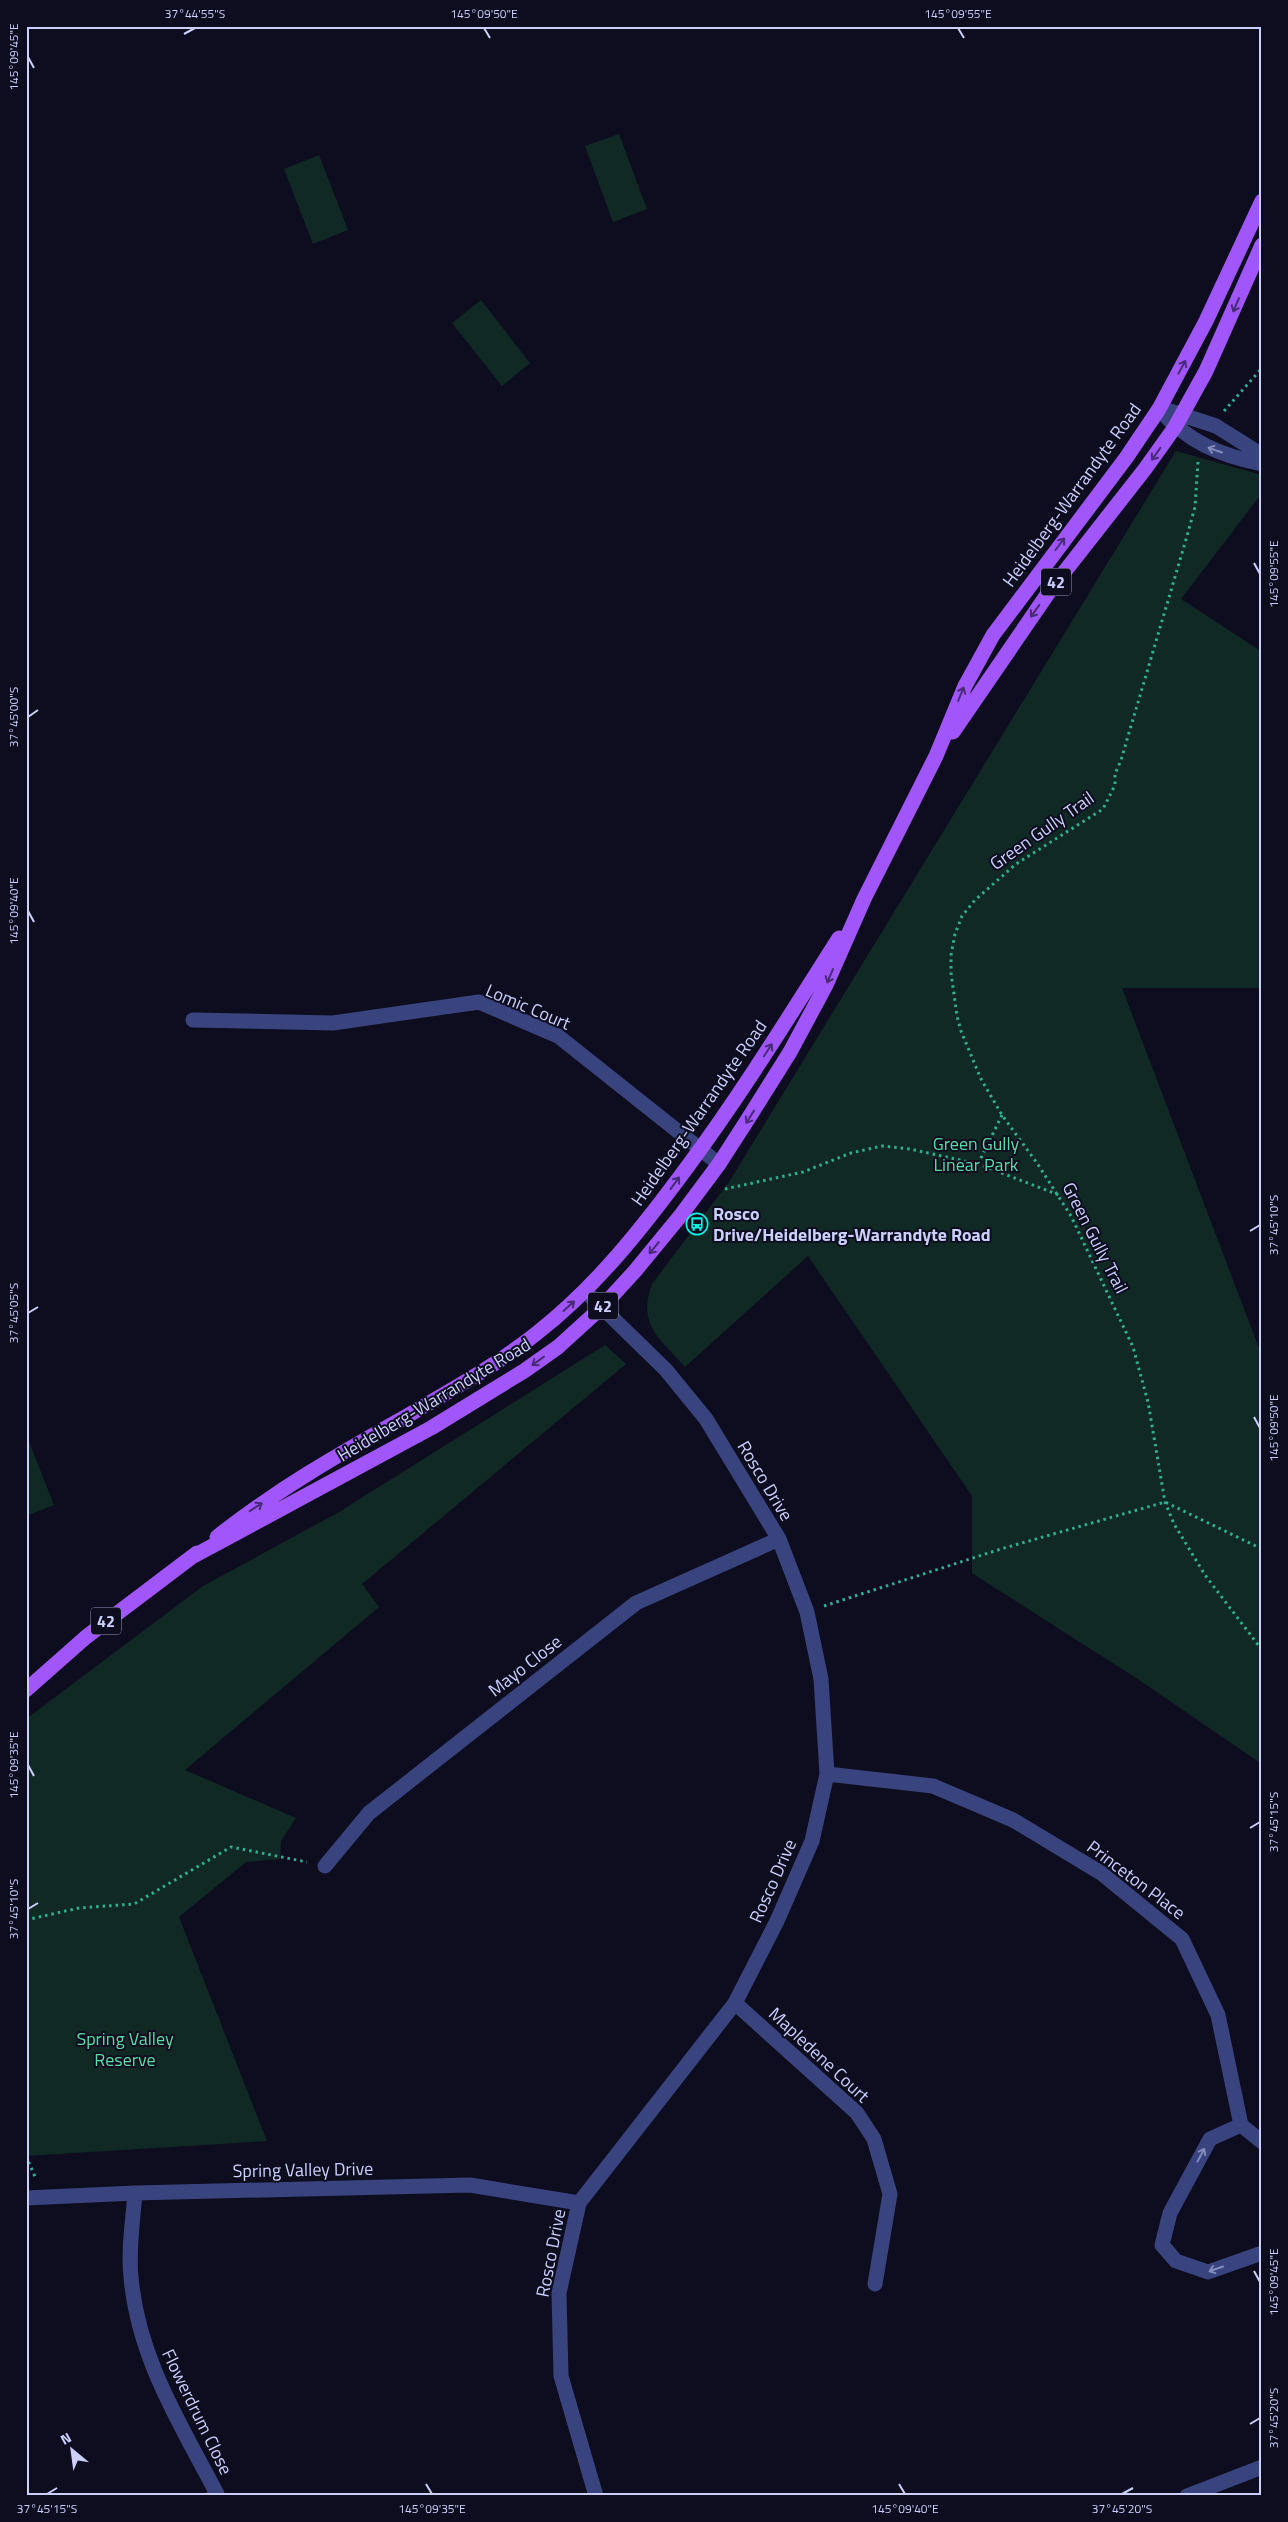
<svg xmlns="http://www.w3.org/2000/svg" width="1288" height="2522" font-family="'Titillium Web',sans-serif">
	<rect width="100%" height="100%" fill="#0d0d1f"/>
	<path fill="#102924" d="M619,134L647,209L613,222L585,146Z
		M319,155L348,230L313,244L284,169Z
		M481,300L530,363L502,386L452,323Z
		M1176,451L1262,475V493L1181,599L1262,652V988H1122L1262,1356V1764L1136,1678L972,1573V1496L808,1256L685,1367C660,1339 637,1325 652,1284L729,1182Z
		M605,1345L626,1364L362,1584L379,1607L185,1770L296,1818L281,1841L280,1859L246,1862L179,1917L267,2141L26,2156V1719L203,1586L339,1512Z
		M26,1434L54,1505L26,1516Z"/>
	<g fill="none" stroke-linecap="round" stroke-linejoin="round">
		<path stroke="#30ae90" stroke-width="3" stroke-dasharray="2.5 4" stroke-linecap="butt" d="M1224,411L1262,368
			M1198,462L1195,507L1185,543L1121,760L1115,774V785L1103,809L1016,864L975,900L962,916L955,934L951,955V973L957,1016L961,1031L981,1079L1002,1115L1037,1163L1071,1216L1133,1347L1148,1402L1165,1502L1174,1524L1205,1575L1262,1650
			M978,1164L1002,1115
			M725,1189L803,1172L851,1153L882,1146L910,1149L978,1164L1059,1195
			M824,1606L1001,1549L1165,1502L1262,1549
			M26,1920L79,1908L134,1904L231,1847L307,1862
			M26,2156L36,2179"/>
		<path stroke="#39437d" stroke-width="15" d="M1159,409C1188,442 1219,455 1262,464
			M1170,411L1216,426L1262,455
			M193,1020L333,1023L479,1002L558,1036L719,1164
			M585,1291L666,1370L706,1419L779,1539L807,1612L821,1679L827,1774L812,1841L777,1921L735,2003L579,2203L559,2293L561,2376L596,2496
			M827,1774L933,1786L1013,1820L1101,1873L1182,1939L1218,2015L1241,2125L1262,2142
			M325,1866L369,1813L636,1603L779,1539
			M735,2003L857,2113L874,2139L890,2194L875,2284
			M1241,2125L1210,2139L1170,2213L1162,2245L1176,2261L1208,2272L1262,2253
			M135,2193C133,2220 128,2250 131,2277C138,2358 180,2423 217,2494L213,2496
			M26,2198L135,2193L470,2185L579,2203
			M1187,2496L1262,2467"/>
		<path stroke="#a056fb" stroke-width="15" d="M953,732L1051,589L1145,469L1175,427L1206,371L1262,245
			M217,1537C276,1490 341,1453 407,1416C451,1390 497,1365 537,1333C597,1286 643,1227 688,1166C742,1093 790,1015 839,938
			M190,1558L431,1428L524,1371L558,1347L602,1307L635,1271L681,1215L719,1164L748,1119L790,1052L826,985L864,899L936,756L965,686L993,635L1126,458L1159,409L1206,321L1262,201
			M26,1690L86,1637L197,1553"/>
	</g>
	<defs><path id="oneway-shaft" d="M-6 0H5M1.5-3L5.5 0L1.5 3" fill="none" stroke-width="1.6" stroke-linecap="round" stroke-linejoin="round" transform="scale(1.25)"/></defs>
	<g stroke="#482a77">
		<use href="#oneway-shaft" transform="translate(1236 305) rotate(113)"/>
		<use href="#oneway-shaft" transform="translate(1182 367) rotate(-62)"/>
		<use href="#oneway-shaft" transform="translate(1156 454) rotate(125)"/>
		<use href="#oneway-shaft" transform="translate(1060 544) rotate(-53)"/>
		<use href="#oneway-shaft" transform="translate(1035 611) rotate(126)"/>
		<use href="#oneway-shaft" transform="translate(961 694) rotate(-68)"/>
		<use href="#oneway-shaft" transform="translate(830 976) rotate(113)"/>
		<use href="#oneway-shaft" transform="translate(768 1050) rotate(-57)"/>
		<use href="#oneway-shaft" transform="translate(750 1117) rotate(122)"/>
		<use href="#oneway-shaft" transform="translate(675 1183) rotate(-54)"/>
		<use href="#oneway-shaft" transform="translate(654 1248) rotate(129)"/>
		<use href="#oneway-shaft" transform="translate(569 1306) rotate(-42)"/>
		<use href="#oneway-shaft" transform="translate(538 1361) rotate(144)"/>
		<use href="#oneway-shaft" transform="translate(256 1507) rotate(-33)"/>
	</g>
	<g stroke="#828abe">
		<use href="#oneway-shaft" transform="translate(1215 450) rotate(-161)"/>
		<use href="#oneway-shaft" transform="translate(1201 2155) rotate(-62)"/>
		<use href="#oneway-shaft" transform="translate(1216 2269) rotate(161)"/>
	</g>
	<path fill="none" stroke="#ccd0fe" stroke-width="2" d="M484,28L490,38M958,28L964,38M184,34L195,28M28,57L34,68M1254,563L1260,574M28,717L38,710M28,911L34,922M1250,1231L1260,1225M28,1313L38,1307M1254,1417L1260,1428M28,1765L34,1776M1250,1828L1260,1822M28,1909L38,1903M1254,2271L1260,2282M1250,2424L1260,2418M426,2484L432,2494M899,2484L905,2494M47,2494L57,2488M1122,2494L1133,2488"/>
	<defs>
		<g id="bus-ring" transform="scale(1.125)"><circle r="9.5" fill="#0d0d1f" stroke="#06f1de" stroke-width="1.5"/><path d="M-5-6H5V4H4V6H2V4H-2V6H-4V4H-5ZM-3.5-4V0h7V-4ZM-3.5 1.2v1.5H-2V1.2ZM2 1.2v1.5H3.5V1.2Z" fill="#06f1de"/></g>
	</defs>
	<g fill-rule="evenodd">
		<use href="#bus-ring" x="697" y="1224"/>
	</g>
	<g text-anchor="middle" stroke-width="4" stroke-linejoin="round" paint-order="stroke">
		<g fill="#0d0d1f" stroke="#9396bb" stroke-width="1">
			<rect x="1041" y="568.5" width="30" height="27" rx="4"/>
			<rect x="588" y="1292.5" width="30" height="27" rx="4"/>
			<rect x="91" y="1607.5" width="30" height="27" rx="4"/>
		</g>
		<g font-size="16" font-weight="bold" fill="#ccd0fe">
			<text x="1056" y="588">42</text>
			<text x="603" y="1312">42</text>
			<text x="106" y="1627">42</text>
		</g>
		<g font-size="18" fill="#ccd0fe" stroke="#0d0d1f">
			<text transform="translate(1072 495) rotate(-54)" y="6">Heidelberg-Warrandyte Road</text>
			<text transform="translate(1042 831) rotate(-35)" y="6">Green Gully Trail</text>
			<text transform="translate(528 1007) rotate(23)" y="6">Lomic Court</text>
			<text transform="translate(699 1113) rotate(-55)" y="6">Heidelberg-Warrandyte Road</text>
			<text transform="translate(1095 1238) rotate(63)" y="6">Green Gully Trail</text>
			<text transform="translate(434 1400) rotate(-31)" y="6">Heidelberg-Warrandyte Road</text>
			<text transform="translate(765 1481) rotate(59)" y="6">Rosco Drive</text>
			<text transform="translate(525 1666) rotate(-38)" y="6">Mayo Close</text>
			<text transform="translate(1136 1880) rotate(37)" y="6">Princeton Place</text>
			<text transform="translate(773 1881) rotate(-66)" y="6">Rosco Drive</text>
			<text transform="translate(819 2055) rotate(43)" y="6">Mapledene Court</text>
			<text transform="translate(303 2170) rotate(-1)" y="6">Spring Valley Drive</text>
			<text transform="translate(551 2253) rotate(-79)" y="6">Rosco Drive</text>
			<text transform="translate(197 2412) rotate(64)" y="6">Flowerdrum Close</text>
		</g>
		<g font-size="18" fill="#5bdca4" stroke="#0d0d1f">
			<text x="976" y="1150">Green Gully<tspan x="976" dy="21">Linear Park</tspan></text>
			<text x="125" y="2045">Spring Valley<tspan x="125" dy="21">Reserve</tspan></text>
		</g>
		<g font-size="18" font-weight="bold" fill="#ccd0fe" stroke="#0d0d1f" text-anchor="start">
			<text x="713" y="1220">Rosco<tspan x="713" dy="21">Drive/Heidelberg-Warrandyte Road</tspan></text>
		</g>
	</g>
	<rect width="1288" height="2522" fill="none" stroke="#0d0d1f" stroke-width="55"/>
	<g transform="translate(72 2450) rotate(331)" stroke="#0d0d1f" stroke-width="4" paint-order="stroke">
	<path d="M0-4L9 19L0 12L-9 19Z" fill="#ccd0fe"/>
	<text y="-8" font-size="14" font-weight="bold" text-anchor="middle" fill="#ccd0fe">N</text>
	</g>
	<rect x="28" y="28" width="1232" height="2466" fill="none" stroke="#ccd0fe" stroke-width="2"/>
	<g font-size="12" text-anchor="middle" fill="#ccd0fe">
		<text x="195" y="18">37°44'55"S</text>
		<text x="484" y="18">145°09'50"E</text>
		<text x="958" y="18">145°09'55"E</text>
		<text transform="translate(14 57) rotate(-90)" y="4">145°09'45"E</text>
		<text transform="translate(1274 574) rotate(-90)" y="4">145°09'55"E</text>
		<text transform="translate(14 717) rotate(-90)" y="4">37°45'00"S</text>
		<text transform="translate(14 911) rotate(-90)" y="4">145°09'40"E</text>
		<text transform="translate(1274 1225) rotate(-90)" y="4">37°45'10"S</text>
		<text transform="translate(14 1313) rotate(-90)" y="4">37°45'05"S</text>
		<text transform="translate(1274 1428) rotate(-90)" y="4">145°09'50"E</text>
		<text transform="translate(14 1765) rotate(-90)" y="4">145°09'35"E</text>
		<text transform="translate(1274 1822) rotate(-90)" y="4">37°45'15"S</text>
		<text transform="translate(14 1909) rotate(-90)" y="4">37°45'10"S</text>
		<text transform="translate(1274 2282) rotate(-90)" y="4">145°09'45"E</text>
		<text transform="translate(1274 2418) rotate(-90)" y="4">37°45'20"S</text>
		<text x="47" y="2513">37°45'15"S</text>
		<text x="432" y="2513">145°09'35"E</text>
		<text x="905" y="2513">145°09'40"E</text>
		<text x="1122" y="2513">37°45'20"S</text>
	</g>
</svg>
